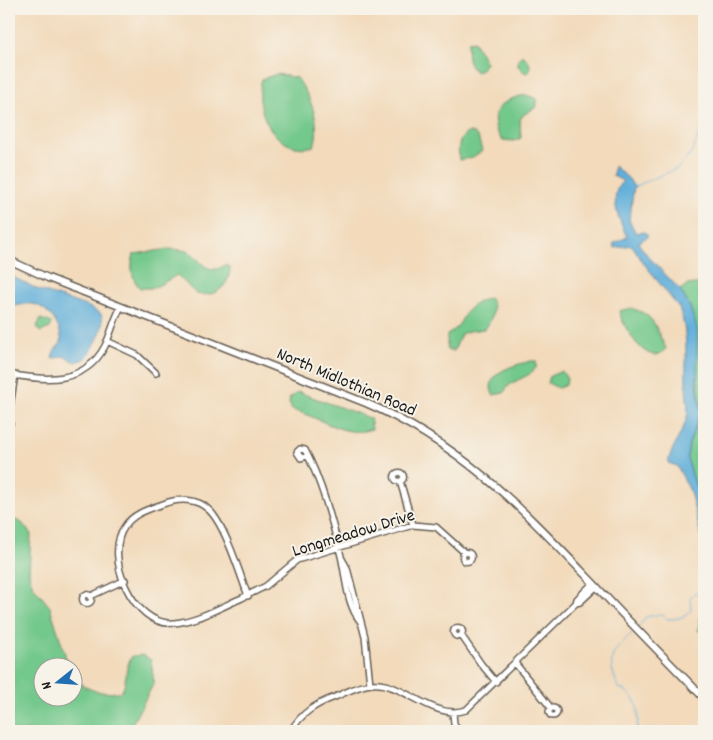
<svg xmlns="http://www.w3.org/2000/svg" width="713" height="740" font-family="Dekko,sans-serif">
	<rect width="100%" height="100%" fill="#f7f3e8"/>
	<filter id="ink" filterUnits="userSpaceOnUse"><feTurbulence type="fractalNoise" baseFrequency=".02" numOctaves="2"/><feDisplacementMap in="SourceGraphic" scale="10" xChannelSelector="R" yChannelSelector="G"/><feConvolveMatrix kernelMatrix="1 2 1 2 8 2 1 2 1" color-interpolation-filters="sRGB"/></filter>
	<filter id="wash" filterUnits="userSpaceOnUse"><feTurbulence type="fractalNoise" baseFrequency=".0096" numOctaves="4" result="noise"/><feDisplacementMap in="SourceGraphic" scale="20" xChannelSelector="R" yChannelSelector="G"/><feGaussianBlur stdDeviation="1.12" result="paint"/><feColorMatrix in="noise" values="0 0 0 0 0 0 0 0 0 0 0 0 0 0 0 0 0 1.4 0 .05"/><feComposite in="paint" operator="in"/></filter>
	<g filter="url(#wash)">
		<rect width="100%" height="100%" fill="#f2dabb"/>
		<path fill="#73c88c" stroke="#487254" d="M474,41L486,63L481,70L476,72C466,65 467,52 468,42Z
			M522,55C528,59 532,65 529,72L525,73L518,66V59Z
			M277,74L297,78C310,96 322,123 314,146C277,157 252,111 262,79Z
			M526,95L535,98L537,101L536,107L523,115L520,120L521,138L514,141L502,140C484,115 500,99 526,95Z
			M470,132L474,133L478,137L482,151L471,158L459,160C458,148 458,136 470,132Z
			M169,249C176,250 186,249 192,254C202,263 210,276 225,265L230,267C230,286 216,298 196,294L177,275L154,288H140C131,279 130,266 134,254Z
			M703,283L704,285V513L687,458L689,444L701,411L690,307L680,290L687,285Z
			M489,298C497,307 492,320 485,329L469,331L461,334L454,351L447,350V335C468,323 458,307 489,298Z
			M631,308C657,316 654,327 666,348C650,372 623,328 619,311Z
			M41,319L52,323L50,328L40,332L37,326Z
			M531,361H536V368C527,380 509,379 504,393L493,395C483,372 515,365 531,361Z
			M562,371L567,379L566,385L558,388L548,383L550,376Z
			M298,392L370,418L372,429C344,439 319,416 292,410L289,403L290,398Z
			M9,517L22,523L31,534L29,575L33,586L50,607L69,667L42,668V698H72L73,676C85,691 101,694 121,692C128,682 123,670 132,656L143,655L151,660L154,683L128,731H9Z
			M704,587V635L698,630L701,614L700,590Z"/>
		<path fill="#60afda" stroke="#3e667b" d="M614,166L629,179L634,187L629,220L636,233L645,232L648,236L638,243L648,256L680,290L690,307L697,328V383L701,411L689,444L687,458L704,513V549L690,491L677,466L668,463C671,447 683,433 687,417C689,408 686,395 686,386C685,359 689,333 679,308L642,261L632,245L615,248L613,244L627,237C620,222 607,195 623,181L613,176Z
			M9,275L39,290L89,307L101,314C107,327 93,349 85,359L76,362L63,356L52,359L54,351L61,343C63,328 48,306 32,304C25,303 16,306 9,308Z"/>
		<g fill="none" stroke-linecap="round" stroke-linejoin="round">
			<path stroke="#60afda" stroke-width="1" d="M634,187L678,168L691,154L704,122
				M639,627L646,617L662,614L667,619C677,619 684,618 691,611L690,597L704,587
				M635,630C613,653 604,655 619,688C638,695 641,713 636,731"/>
		</g>
	</g>
	<g filter="url(#ink)">
		<g fill="none" stroke-linecap="round" stroke-linejoin="round">
			<g stroke="#675e54" stroke-width="8">
				<path id="minor" d="M107,341L137,355L156,373
					M9,374C44,381 85,385 105,346C111,334 114,319 121,307
					M9,412L15,375
					M9,420L10,423
					M307,456L301,458L297,452L300,449L305,450C322,482 332,521 341,556C346,576 346,605 361,622
					M394.5 477a4.5 4.5 0 1 1 9 0a4.5 4.5 0 1 1-9 0Z
					M400,481L413,525
					M462.5 557a4.5 4.5 0 1 1 9 0a4.5 4.5 0 1 1-9 0Z
					M342,559L347,568L365,637L370,684
					M82.5 599a4.5 4.5 0 1 1 9 0a4.5 4.5 0 1 1-9 0Z
					M91,596L125,580
					M248,596C240,574 225,525 209,510C197,498 179,498 163,504C149,509 134,513 125,526C103,556 133,627 174,623C197,621 221,607 242,598L266,586L297,560L413,525L436,527L465,553
					M576,603L577,599L593,583
					M453.5 632a4.5 4.5 0 1 1 9 0a4.5 4.5 0 1 1-9 0Z
					M461,635L481,664L496,682
					M515,663L551,708
					M549 712a4 4 0 1 1 8 0a4 4 0 1 1-8 0Z
					M453,713L454,724L459,731
					M291,731C301,713 316,704 335,697C347,692 359,685 372,684C403,681 432,721 466,710L576,603L580,602L596,587"/>
			</g>
			<g stroke="#675e54" stroke-width="9">
				<path id="major" d="M9,260L48,278L366,403C464,445 524,511 596,586C631,624 668,661 704,698"/>
			</g>
			<use href="#minor" stroke="#fff" stroke-width="5"/>
			<use href="#major" stroke="#fff" stroke-width="6"/>
		</g>
	</g>
	<g text-anchor="middle" stroke-width="4" stroke-linejoin="round" paint-order="stroke">
		<g font-size="18" fill="#1c1c1c" stroke="#f7f3e8">
			<text transform="translate(347 381) rotate(23)" y="6">North Midlothian Road</text>
			<text transform="translate(353 532) rotate(-17)" y="6">Longmeadow Drive</text>
		</g>
	</g>
	<rect width="713" height="740" fill="none" stroke="#f7f3e8" stroke-width="30"/>
	<g transform="translate(58 682) rotate(253)"><circle r="24" fill="#f7f3e8" stroke="#9f9d96"/>
	<path d="M0-4L9 19L0 12L-9 19Z" fill="#1f6fb2"/>
	<text y="-8" font-size="14" font-weight="bold" text-anchor="middle" fill="#1c1c1c">N</text>
	</g>
</svg>
